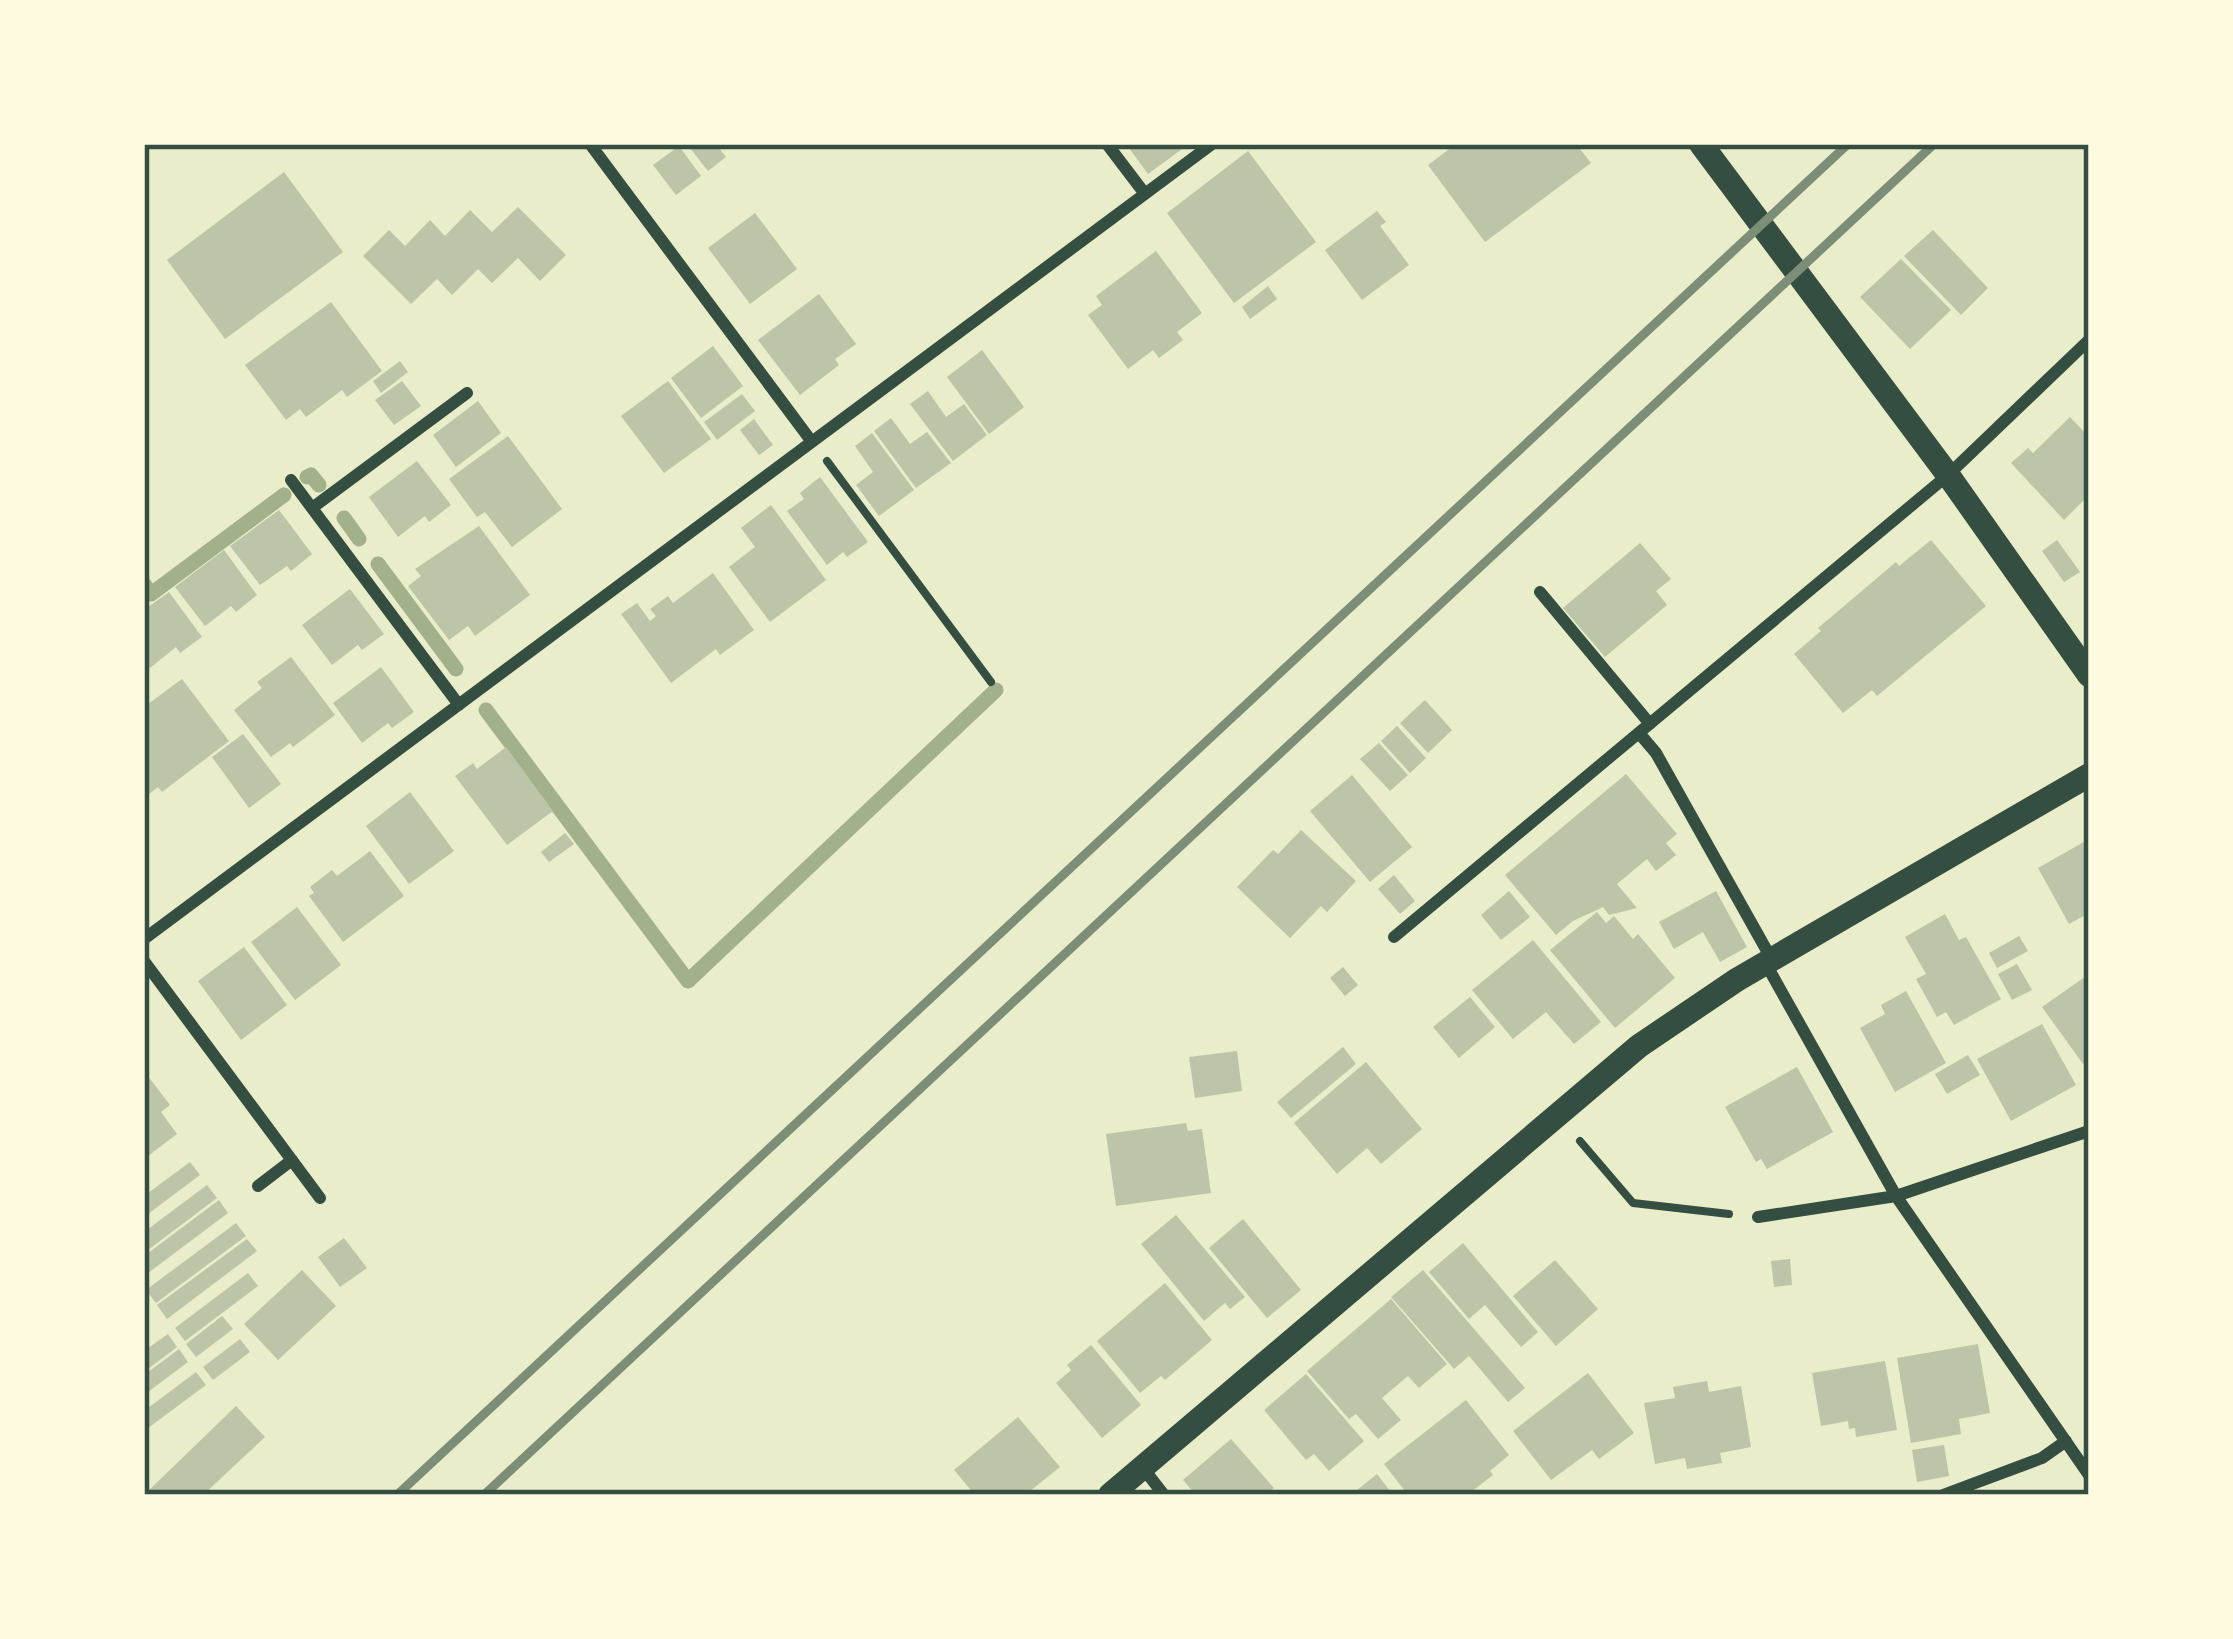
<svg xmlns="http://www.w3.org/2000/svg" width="2233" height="1639" font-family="Manrope,sans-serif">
	<rect width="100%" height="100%" fill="#e9edc9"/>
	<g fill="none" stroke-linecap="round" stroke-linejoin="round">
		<path stroke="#a3b18a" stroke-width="15" d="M307,477L311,475L319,485
			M344,518L359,539
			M378,564L456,669
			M144,584L151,594L284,495
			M486,710L688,981L996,690"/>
	</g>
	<path fill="#bcc5a7" d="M687,144H716L726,157L708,171Z
		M1126,144H1189L1148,174Z
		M1456,144H1576L1591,163L1485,242L1428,165Z
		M679,146L701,176L676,195L653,165Z
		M1248,151L1316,242L1234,303L1167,213Z
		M284,172L343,252L225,339L167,260Z
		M518,207L566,255L540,281L518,258L492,283L478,269L452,295L437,279L411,304L363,256L389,230L405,246L430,220L445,236L470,210L492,232Z
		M1377,211L1386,222L1380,226L1409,265L1362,300L1325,250Z
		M755,213L797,269L750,304L708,248Z
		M1933,230L1988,288L1961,315L1904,256Z
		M1156,251L1202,313L1177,332L1183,340L1159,358L1153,350L1128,369L1088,315L1102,305L1096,296Z
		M1901,259L1951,310L1910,349L1860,297Z
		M1268,286L1277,299L1250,319L1242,307Z
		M819,294L856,344L835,359L839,365L800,395L758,340Z
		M331,302L382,371L347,397L342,390L306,417L300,409L286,420L245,365Z
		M713,346L743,386L701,418L671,378Z
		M982,350L1024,407L989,434L947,377Z
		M400,361L408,372L381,393L373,381Z
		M402,381L421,406L394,425L375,400Z
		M668,381L711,439L664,473L621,416Z
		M928,391L946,417L964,404L987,435L953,461L910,404Z
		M742,394L755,411L717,440L704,422Z
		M478,401L501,433L456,467L433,435Z
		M2070,417L2089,437V505L2084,500L2064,520L2011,463L2028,448L2033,453Z
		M891,418L910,444L927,432L951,463L916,488L874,431Z
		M754,419L773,445L759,455L740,430Z
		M872,433L914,490L879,516L856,485L873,472L855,446Z
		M508,436L562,509L512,547L485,512L477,517L449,479Z
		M417,461L451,505L429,522L425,516L398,537L369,497Z
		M820,477L868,542L847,557L843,552L827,565L787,511L804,499L800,493Z
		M771,505L826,580L770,622L729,567L755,547L741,528Z
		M279,510L312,554L291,571L287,566L260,585L230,546Z
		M479,526L530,595L475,636L468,626L449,640L408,586L421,576L415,569Z
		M1931,540L1986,606L1877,696L1872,690L1843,713L1794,654L1821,631L1818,628L1896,562L1899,566Z
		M2057,540L2080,572L2064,582L2042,551Z
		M1640,543L1671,579L1656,591L1667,605L1605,657L1563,608Z
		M224,550L257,595L236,612L231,606L205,626L175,587Z
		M713,573L754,630L720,655L716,649L671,683L621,614L637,603L650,621L656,616L650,609L668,596L673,603Z
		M350,589L384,634L362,650L358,645L332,665L302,625Z
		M169,592L202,637L180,653L176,647L150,668L144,660V610Z
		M291,657L335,715L293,747L290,743L271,757L234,710L262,688L257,682Z
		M381,667L414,712L392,728L388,723L362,743L333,703Z
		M182,679L229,741L162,792L158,787L144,798V707Z
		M1425,700L1452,730L1428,753L1400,723Z
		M1397,726L1426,758L1410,773L1381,741Z
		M243,734L281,784L249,808L212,757Z
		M1379,743L1408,775L1390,791L1360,759Z
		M506,747L553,811L507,845L455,776L473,763L477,769Z
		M1626,774L1677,834L1666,843L1676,855L1656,871L1647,859L1617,884L1637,908L1609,915L1603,907L1573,921L1556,935L1505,875Z
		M1352,775L1412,847L1370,882L1310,811Z
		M410,792L454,851L409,884L366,826Z
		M1301,830L1356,881L1327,912L1321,906L1290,938L1237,887L1273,850L1278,854Z
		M565,833L574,844L549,862L541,852Z
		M2089,839V913L2069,924L2038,868Z
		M370,851L404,896L343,942L309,896L314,893L310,887L332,870L337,876Z
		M1394,875L1415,901L1400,914L1378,889Z
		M1509,891L1530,917L1501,940L1481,915Z
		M1716,891L1747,947L1720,962L1703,932L1674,949L1659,922Z
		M297,907L341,965L295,1000L251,942Z
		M1597,912L1606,923L1614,916L1633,939L1638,934L1675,978L1615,1028L1550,950Z
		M1945,914L1959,940L1966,937L2001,999L1954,1025L1946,1012L1937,1017L1916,979L1926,974L1905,937Z
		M2019,936L2028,951L1997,968L1989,953Z
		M1533,940L1601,1022L1574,1044L1546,1012L1513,1039L1472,990Z
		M244,947L287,1005L241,1040L198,981Z
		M2017,964L2032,990L2012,1000L1998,974Z
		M1343,967L1358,985L1345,996L1330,978Z
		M2089,974V1059L2083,1064L2042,1007Z
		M1906,991L1946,1063L1895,1092L1860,1028L1885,1014L1881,1005Z
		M1470,997L1495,1027L1459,1058L1433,1027Z
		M2042,1024L2076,1085L2011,1121L1977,1059Z
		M1343,1047L1356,1064L1291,1118L1277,1102Z
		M1237,1051L1242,1091L1195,1098L1189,1057Z
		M1968,1055L1980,1075L1947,1094L1935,1074Z
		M1366,1062L1422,1129L1381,1164L1367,1148L1337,1174L1294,1123Z
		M1797,1067L1833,1132L1767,1169L1761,1159L1756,1162L1725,1107Z
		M144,1071L170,1105L161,1112L177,1134L144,1159Z
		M1186,1123L1188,1131L1202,1129L1211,1193L1116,1206L1106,1134Z
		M190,1162L200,1175L144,1217V1196Z
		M207,1185L217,1198L144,1253V1232Z
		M219,1200L228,1213L144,1276V1256Z
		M1176,1215L1245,1297L1230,1309L1225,1303L1204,1321L1141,1244Z
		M1243,1219L1301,1290L1267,1318L1209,1248Z
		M236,1223L246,1236L156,1303L146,1290Z
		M344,1238L367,1268L340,1287L318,1257Z
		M247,1239L257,1251L167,1319L157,1305Z
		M1463,1243L1538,1332L1521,1347L1485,1305L1469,1319L1429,1272Z
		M1790,1259L1792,1285L1774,1287L1771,1261Z
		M1555,1260L1598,1309L1556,1346L1513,1296Z
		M302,1270L336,1306L278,1360L244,1324Z
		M1423,1270L1525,1388L1508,1402L1469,1356L1454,1369L1391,1297Z
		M248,1273L258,1286L185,1341L175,1328Z
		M1165,1283L1212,1340L1165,1380L1161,1376L1140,1393L1097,1341Z
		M1391,1299L1447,1364L1419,1388L1408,1376L1382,1398L1401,1420L1378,1439L1356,1414L1349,1419L1307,1371Z
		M222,1316L233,1329L196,1357L186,1344Z
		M168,1334L177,1347L144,1372V1351Z
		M240,1339L250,1352L213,1380L203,1367Z
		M1978,1344L1990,1413L1959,1419L1961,1434L1911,1443L1897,1358Z
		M1091,1345L1141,1405L1102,1438L1056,1383L1071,1370L1067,1365Z
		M179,1349L188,1362L144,1395V1375Z
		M1885,1361L1897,1430L1856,1437L1855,1428L1849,1429L1848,1421L1821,1426L1812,1373Z
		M196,1372L206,1385L144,1431V1411Z
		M1588,1373L1634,1433L1599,1459L1592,1450L1551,1480L1513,1431Z
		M1306,1374L1364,1441L1329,1471L1314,1454L1306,1460L1264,1410Z
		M1707,1381L1709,1392L1741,1386L1751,1447L1720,1453L1722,1463L1687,1469L1685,1458L1655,1464L1644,1403L1675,1398L1673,1387Z
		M1466,1400L1509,1455L1490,1471L1493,1475L1467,1495H1408L1384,1464Z
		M236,1406L265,1437L203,1495H144Z
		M1018,1417L1060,1467L1025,1495H975L954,1470Z
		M1231,1439L1274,1488L1266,1495H1196L1183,1480Z
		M1944,1445L1949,1476L1917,1482L1912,1450Z
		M1377,1474L1393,1495H1351Z"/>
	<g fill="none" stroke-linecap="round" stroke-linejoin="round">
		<path stroke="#344e41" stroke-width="8" d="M827,461L991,682
			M1580,1141L1633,1203L1729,1214"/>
		<path stroke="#344e41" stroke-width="12" d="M590,144L812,442
			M1107,144L1145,194
			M291,480L459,705
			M312,508L467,393
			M1540,592L1650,724
			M1639,733L1656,753L1771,958
			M1394,937L1948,475L2089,340
			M144,939L1212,144
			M144,961L320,1198
			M1766,964L1896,1196L2089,1475
			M258,1186L292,1160
			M1758,1217L1896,1196L2089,1131
			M1143,1468L1164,1495
			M1943,1495L2042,1458L2066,1441"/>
		<path stroke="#344e41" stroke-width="24" d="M1701,144L1948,475L2089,675
			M1110,1495L1639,1046L1738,979L2089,775"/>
		<path stroke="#7c8e77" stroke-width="9" d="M397,1495L1848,144
			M484,1495L1934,144"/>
	</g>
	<rect width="2233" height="1639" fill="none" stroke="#fefae0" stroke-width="294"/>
	<rect x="147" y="147" width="1939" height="1345" fill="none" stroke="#344e41" stroke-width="4.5"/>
</svg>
